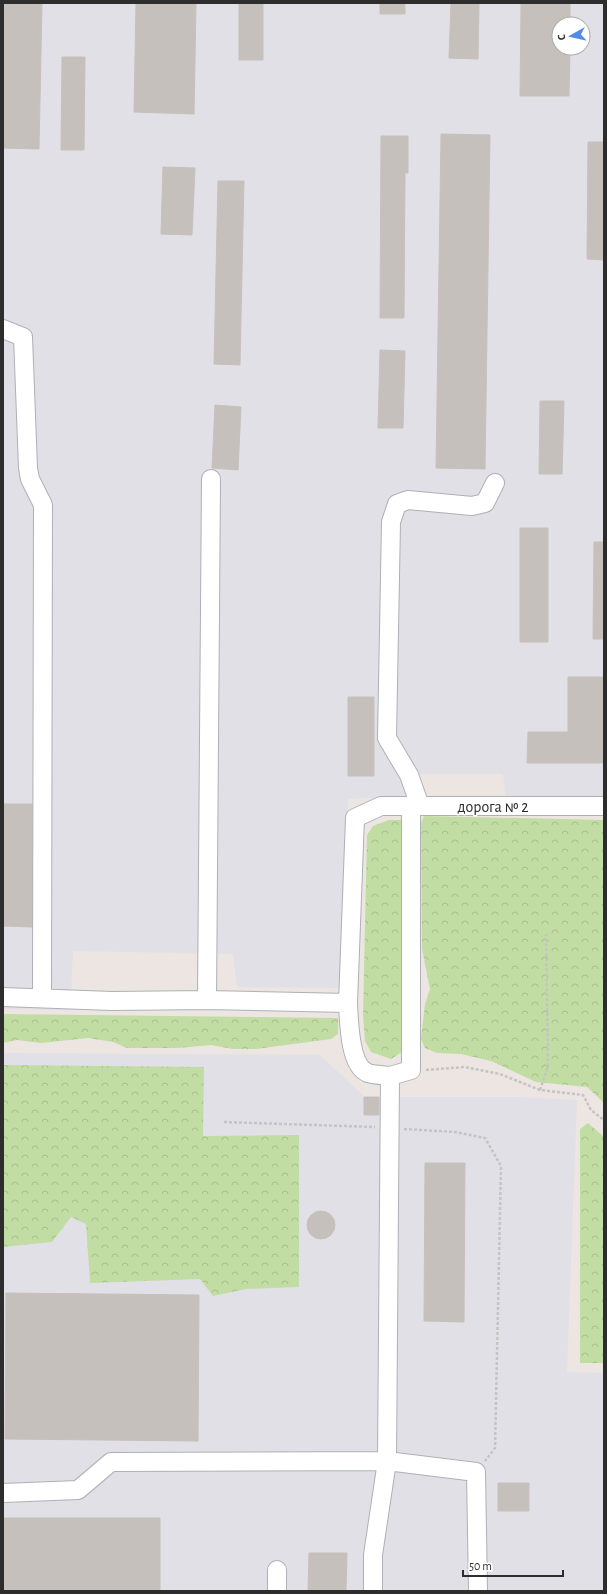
<svg xmlns="http://www.w3.org/2000/svg" width="607" height="1594" font-family="'Alegreya Sans',sans-serif">
	<defs>
		<pattern id="forest-crowns" width="20" height="18" patternUnits="userSpaceOnUse"><rect width="20" height="18" fill="#c2dda3"/><path d="M2 6a3 3 0 1 1 6 0M12 15a3 3 0 1 1 6 0" fill="none" stroke="#a7be8d"/></pattern>
	</defs>
	<rect width="100%" height="100%" fill="#ece5e1"/>
	<path fill="#e1e0e6" fill-rule="evenodd" d="M3,3H604V799L506,798L503,774H415L403,777L406,796L348,799L342,988L237,987L233,954L73,951L70,1010L3,1009ZM559,24H583V48H559Z
		M3,1053L320,1055L365,1097H519L577,1100L567,1372L604,1373V1591H3Z"/>
	<path fill="url(#forest-crowns)" d="M424,816L604,820V1103L587,1087L536,1082L491,1061L461,1054L437,1053L425,1048L421,1039L425,1004L430,989L422,949L421,823Z
		M389,820H405V1050L391,1059L371,1052L365,1041L363,1015L367,835L373,826Z
		M3,1014L338,1018V1034L331,1039L256,1049H233L211,1045L178,1048H127L113,1042L88,1038L41,1043L17,1040L3,1043Z
		M3,1065L204,1067L203,1136L299,1135V1287L246,1289L213,1296L200,1279L90,1283L86,1224L71,1217L52,1242L3,1247Z
		M588,1123L604,1137V1363H580V1129Z"/>
	<path fill="#c5c0bc" stroke="#c8c0ba" d="M3,3H42L39,149L3,148Z
		M136,3H196L194,114L134,112Z
		M239,3H263V60H239Z
		M380,3H405V14H380Z
		M451,3H479L478,59L449,58Z
		M521,3H570V24H559V48H570L569,96H520Z
		M62,57H85L84,150H61Z
		M441,134L490,135L485,469L436,468Z
		M381,136H408V173H405L404,318H380Z
		M588,142H604V260L587,259Z
		M163,167L195,168L192,235L161,234Z
		M218,181H244L240,365L214,364Z
		M380,350L405,351L403,428H378Z
		M540,401H564L562,474H539Z
		M215,405L241,407L238,470L212,468Z
		M520,528H548V642H520Z
		M594,542H604V639H593Z
		M568,677H604V763H527L528,732H568Z
		M348,697H374V776H348Z
		M3,804H32V927L3,926Z
		M364,1097H379V1115H364Z
		M425,1163H465L464,1322L424,1321Z
		M307 1225a14 14 0 1 1 28 0a14 14 0 1 1-28 0Z
		M6,1293L199,1295L198,1441L5,1439Z
		M498,1483H529V1511H498Z
		M3,1518H160V1591H3Z
		M309,1553H347L346,1591H308Z"/>
	<g fill="none" stroke-linecap="round" stroke-linejoin="round">
		<g stroke="#adb1b7" stroke-width="20">
			<path id="minor" d="M3,329L23,337L28,468L30,479L43,505L42,998
				M420,806L409,775L387,738L391,522L397,504L408,500L472,506L485,503L495,483
				M3,997L112,1001L207,1000L348,1003L355,818L381,806H604
				M207,1000L211,479
				M348,1003C349,1020 349,1066 368,1073C374,1075 383,1075 390,1076L387,1461L373,1555V1591
				M390,1076L411,1070V806
				M3,1493L78,1490L111,1462L387,1461L476,1472L478,1591
				M277,1591V1570"/>
		</g>
		<path stroke="#c4c4c4" stroke-width="2.5" stroke-dasharray="3 2" stroke-linecap="butt" d="M426,1070L465,1067L500,1074L540,1090L583,1095L591,1110L604,1120
			M540,1090L548,1066L546,934
			M224,1122L375,1127
			M404,1129L455,1132L485,1138L501,1166L495,1448L485,1461"/>
		<use href="#minor" stroke="#fff" stroke-width="18"/>
	</g>
	<g text-anchor="middle" stroke-width="3" stroke-linejoin="round" paint-order="stroke">
		<g font-size="16" fill="#2d2d2d" stroke="#fff">
			<text x="493" y="812">дорога № 2</text>
		</g>
	</g>
	<rect width="607" height="1594" fill="none" stroke="#2d2d2d" stroke-width="8"/>
	<g transform="translate(571 36) rotate(262)"><circle r="19" fill="#ffffff" stroke="#ababab"/>
	<path d="M0-3L7 15L0 10L-7 15Z" fill="#528be8"/>
	<text y="-6" font-size="11" font-weight="bold" text-anchor="middle" fill="#2d2d2d">С</text>
	</g>
	<path d="M463 1570v6h100v-6" fill="none" stroke="#2d2d2d" stroke-width="2"/>
	<text x="469" y="1570" font-size="12" fill="#2d2d2d" stroke="#ffffff" stroke-width="3" paint-order="stroke">50 m</text>
</svg>
